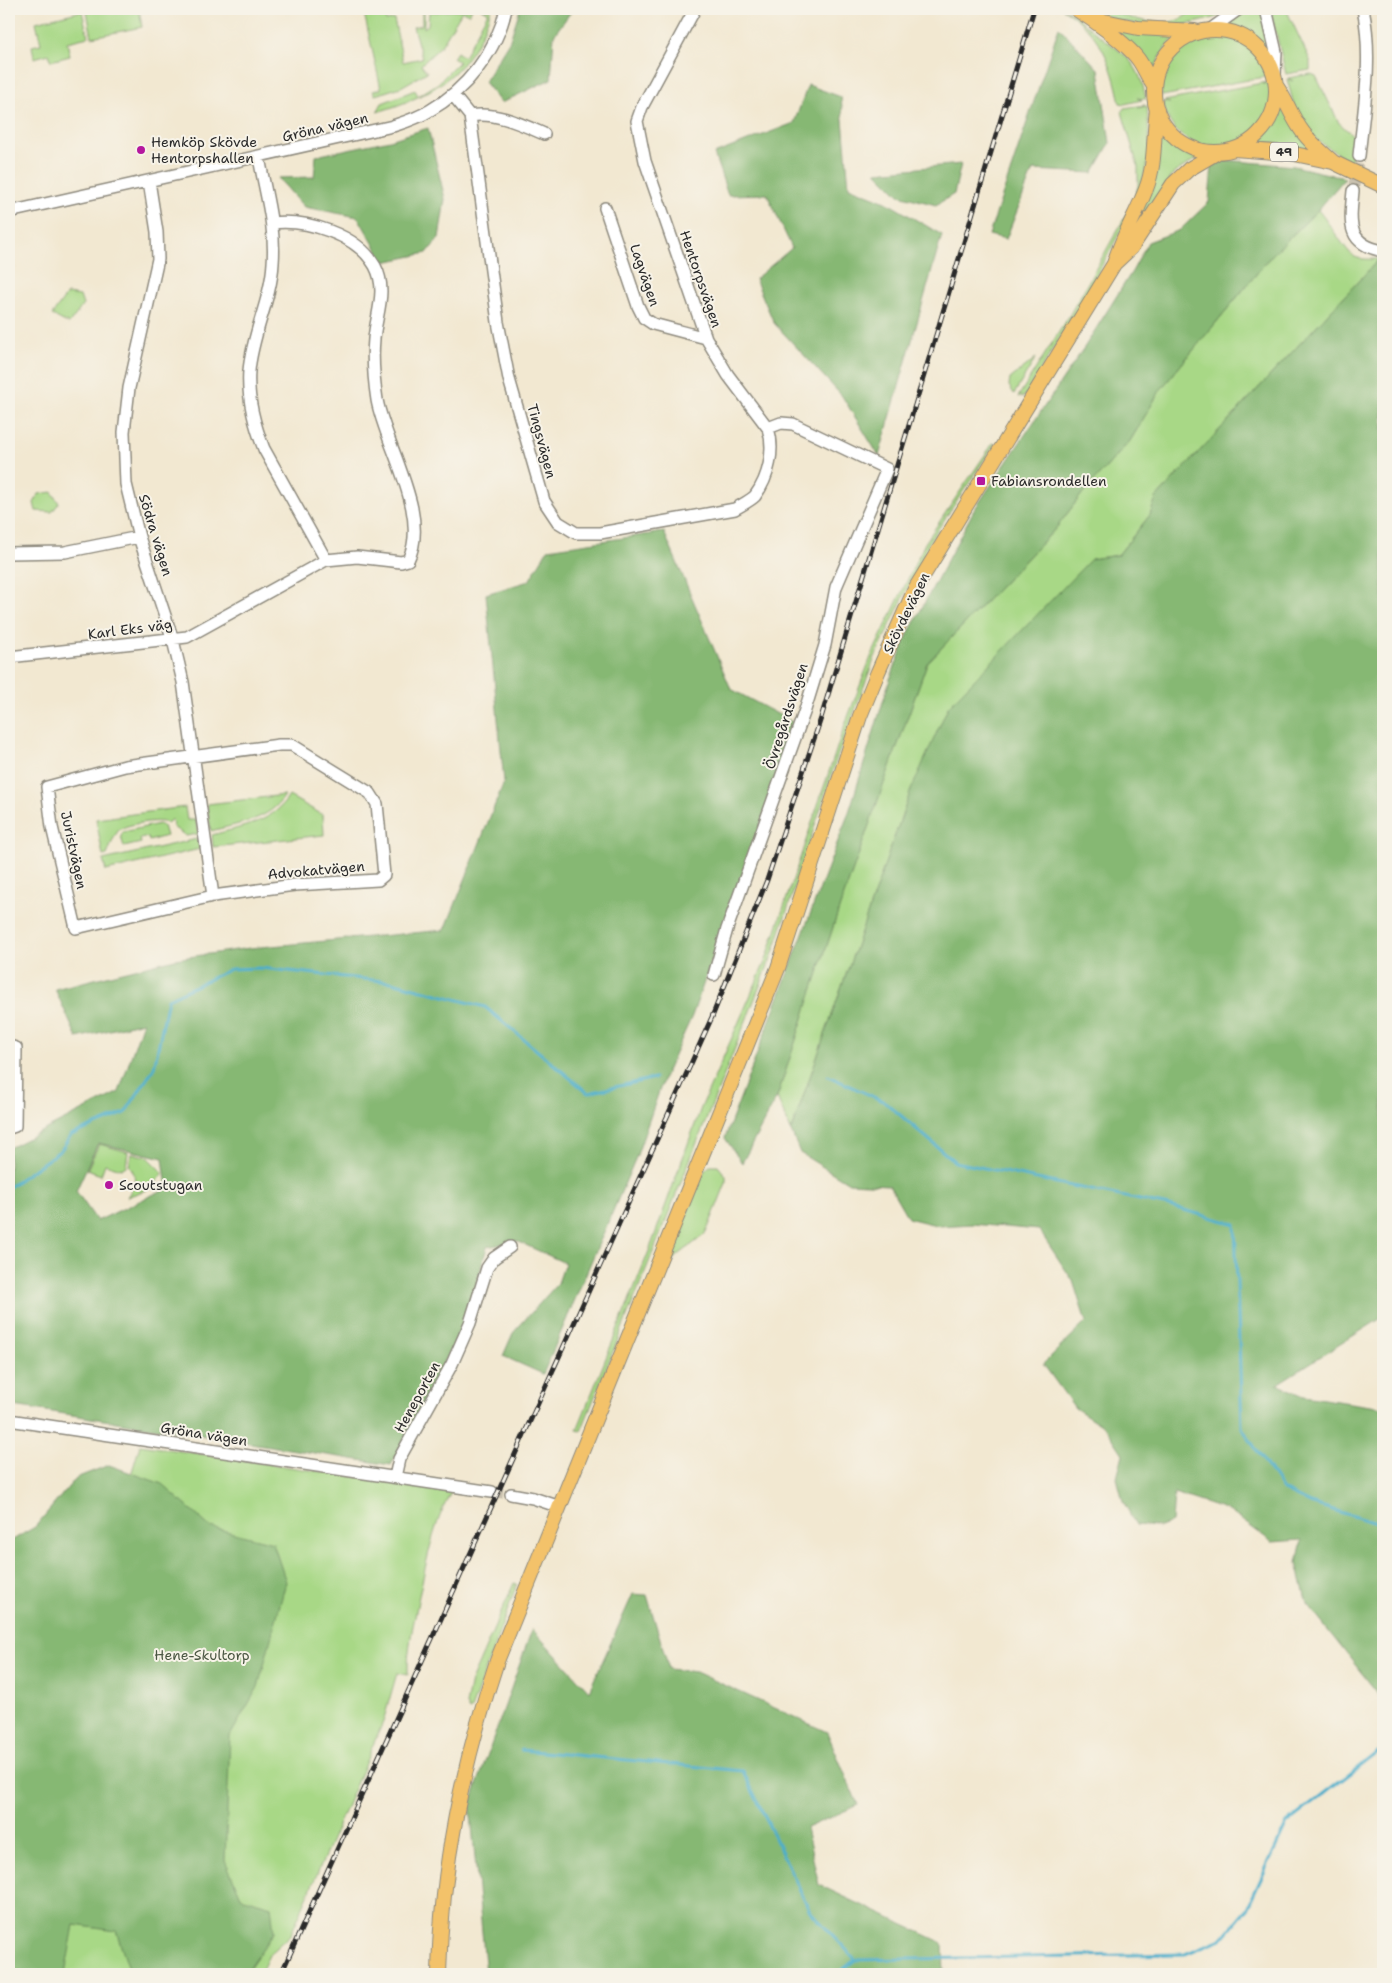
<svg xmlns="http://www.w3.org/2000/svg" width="1392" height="1983" font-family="'Shantell Sans',sans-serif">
	<rect width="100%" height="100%" fill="#f7f3e8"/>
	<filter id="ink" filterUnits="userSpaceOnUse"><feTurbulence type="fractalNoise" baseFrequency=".02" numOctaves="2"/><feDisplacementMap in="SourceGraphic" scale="10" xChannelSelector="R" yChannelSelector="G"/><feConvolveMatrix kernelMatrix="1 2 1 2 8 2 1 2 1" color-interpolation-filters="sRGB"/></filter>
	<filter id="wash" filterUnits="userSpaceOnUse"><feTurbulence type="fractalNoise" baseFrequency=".0096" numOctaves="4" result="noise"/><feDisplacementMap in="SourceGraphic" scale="20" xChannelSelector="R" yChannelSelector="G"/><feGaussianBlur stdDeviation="1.12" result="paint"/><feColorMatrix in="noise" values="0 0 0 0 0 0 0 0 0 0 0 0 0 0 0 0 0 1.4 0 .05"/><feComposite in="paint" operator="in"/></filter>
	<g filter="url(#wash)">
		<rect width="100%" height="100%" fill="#f2e8d1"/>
		<path fill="#a8d886" stroke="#6a8258" d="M104,9H139L142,27L92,37L87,12Z
			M355,9H384L386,21L394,19L403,62L422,58L413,27L422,25V12H424V28L428,25L429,11L430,14L433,10L434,12L472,9L469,14L462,11L441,46L421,65L427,72L401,87L375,95L373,91L381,89L364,13H356Z
			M481,9H491C473,70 436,95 377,112L382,103L415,90L418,96L437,84L459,62L453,58L457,52L464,57L488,12Z
			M1063,9C1074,12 1082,22 1091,29C1121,54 1138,56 1146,99L1137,98L1142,100L1125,104L1120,103C1112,62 1100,32 1063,9Z
			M1089,9C1120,9 1167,40 1193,9H1235C1190,32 1134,31 1089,9Z
			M1246,9H1263L1271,51L1250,33L1227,25Z
			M1270,9H1286L1310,60V70L1286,74Z
			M82,11L88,37L67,42L70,56L51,61L49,54L34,58L32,46L41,44L36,22Z
			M1112,27L1178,35L1166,47L1152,72Z
			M1208,33C1236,32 1266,46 1270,76L1162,96C1157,61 1175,41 1208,33Z
			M1311,74L1316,76L1339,123L1356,138L1351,162L1318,141L1297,117L1287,79L1293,81L1288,78Z
			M1268,82L1263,84L1272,83C1284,150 1176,175 1163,102L1170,103L1164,101Z
			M1280,104L1315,152L1251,146L1267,130Z
			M1145,105L1138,108L1147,106L1150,153L1137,201L1088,291L1024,397H1018L1069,316L1134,201L1138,185V167L1122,112L1124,108Z
			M1160,126L1184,147L1204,154L1174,173L1129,243Z
			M1318,210C1327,220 1347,253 1355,257C1361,260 1372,259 1379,259L1156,498L1150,515L1118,555L1091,559L911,790L791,1131L777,1097L840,906L927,663L1057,527L1082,494L1130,441L1161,389L1272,255Z
			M67,294L80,296L83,305L69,324L52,315Z
			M1036,358L1014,394L1009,386L1010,379Z
			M993,443L995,444L930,541L875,657L838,755L772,956L581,1431L577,1430L649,1251L701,1108L766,960L843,730L871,657L925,543Z
			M52,492L59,503L52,512L36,511L34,503L39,494Z
			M285,795C271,820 237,824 211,831L207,804Z
			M289,796L323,815L324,835L213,847L212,835C240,827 273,823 289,796Z
			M185,807L187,820H196L198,834L186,836L173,827L172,819L167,823C158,819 126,824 119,830C114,835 110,848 107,855L103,856L96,819Z
			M159,824L163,826L166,836L149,841L148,837L140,839L141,843L124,847L121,836L123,832Z
			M197,839L200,849L106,871L103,860Z
			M99,1144L128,1152L126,1166L121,1169L105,1164L101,1175L87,1170Z
			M132,1153L147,1157L163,1173L151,1188L127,1197C135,1185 138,1177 129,1165Z
			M710,1166H718L726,1176V1183L708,1228L704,1235L671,1261L668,1259L705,1170Z
			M140,1445L452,1491C433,1523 427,1561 419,1596C414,1623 407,1648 408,1675L397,1673L383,1722L291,1934L270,1953L260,1974H9L131,1475Z
			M514,1583L517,1584L471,1710L469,1711L466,1705L471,1681Z"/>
		<path fill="#86b873" stroke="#58724f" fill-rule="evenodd" d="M520,9H573L554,35L551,79L501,103L484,82L510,40Z
			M1059,27L1099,70L1110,143L1093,173L1033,170L1006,239L989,235Z
			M808,85L841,97L849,187L886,202L942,235L879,456L842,396L774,323L755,279L792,248L767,194L728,195L714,154L794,123Z
			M428,128L445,199L439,238L427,253L384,262L358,217L304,207L278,178L314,177L316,156L390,140Z
			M1224,160L1294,166L1345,178L1318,210L1272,255L1161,389L1130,441L1082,494L1057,527L927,663L840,906L777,1097L742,1163L725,1138L849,812L890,679L908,634L974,510L1082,351L1133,270L1148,242L1180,230L1209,202L1212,164Z
			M961,164L954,194L936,205L899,195L876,172Z
			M1379,259L1383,260V1317L1277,1384L1304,1396L1383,1408V1700L1307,1604L1297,1563L1302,1540L1272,1542L1229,1511L1174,1493L1172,1522L1160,1527L1136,1525L1123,1501L1117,1478L1123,1454L1106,1428L1075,1408L1043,1364L1086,1322L1073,1281L1039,1230L972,1224L940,1226L908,1218L889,1185L849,1183L800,1153L791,1131L911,790L948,707L1091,559L1118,555L1150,515L1156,498Z
			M664,532L731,689L796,724L692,1016L663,1080L637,1155L543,1374L503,1356L513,1333L558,1283L565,1263L517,1241L487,1247L466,1321L391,1465L14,1406L9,1400V1148L119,1092L143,1022L77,1038L55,989L175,959L250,948L445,930L504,782L486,594L529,581L548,549ZM98,1143L163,1158L167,1188L97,1221L76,1191Z
			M109,1465L162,1484L210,1527L273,1543L286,1582L258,1687L230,1736L225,1860L241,1897L271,1906L274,1932L245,1974H133L130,1971L116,1931L74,1925L65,1974H9V1542L35,1527L76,1478Z
			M633,1594L647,1595L669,1669L696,1672L827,1732L858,1805L806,1828L819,1885L943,1943L944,1974H486L470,1805L532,1629L589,1691Z"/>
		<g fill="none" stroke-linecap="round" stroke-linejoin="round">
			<path stroke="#4caecb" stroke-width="3" d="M828,1076L885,1102L955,1162L1169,1206L1235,1224L1242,1428L1283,1490L1310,1503L1383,1525
				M9,1187L61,1150L71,1135L125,1113L154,1068L168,999L231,969L260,968L392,982L485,1007L588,1093L655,1078
				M521,1750L743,1771L810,1911L855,1959
				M837,1974L855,1960L1185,1954L1222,1939L1247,1909L1287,1823L1383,1748"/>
		</g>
	</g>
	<g filter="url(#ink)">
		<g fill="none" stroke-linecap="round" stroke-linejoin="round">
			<path stroke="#cac2b0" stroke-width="11" stroke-dasharray="11 5.5" stroke-linecap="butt" d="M1353,191L1359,156
				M492,1492L511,1494"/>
			<g stroke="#8e8a7e" stroke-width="14">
				<path id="minor" d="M695,9L642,107L637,121L645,161L706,338L728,375L768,428L781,423L793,424L887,469L836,587L825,645L805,710L727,929L714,975
					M1266,9L1276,52L1275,75
					M1211,29L1239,9
					M453,95L470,116L498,322L509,379L544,501L558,522L576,533H600L735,509C741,505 750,501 755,496C769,477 775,450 768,428
					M470,116C494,111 521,124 544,134
					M1359,156C1364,108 1373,57 1363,9
					M259,157C265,192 276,227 273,263C271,300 252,334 249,371C247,398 254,424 264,449L326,560L357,557L401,562L408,560C431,515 385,445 377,400C374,380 372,360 374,339C376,314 388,290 375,266C357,234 306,219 272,223
					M149,181L157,232L158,259L129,388L124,432L126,484L139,537L173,640L183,682L213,896
					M1353,191C1350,223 1346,244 1383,251
					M605,208L638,306L644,318L653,324L706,338
					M9,212L393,126C405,122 418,118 429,111C466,90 497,51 506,9
					M9,553L65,552L139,537
					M9,657L187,637L326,560
					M279,745H292L370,793L377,804L384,875L378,880L295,885L213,896L76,928L52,827L47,787L125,766Z
					M9,1046L16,1048L15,1126L9,1128
					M9,1420L492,1492
					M395,1477L399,1459L452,1364L470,1323L487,1268L494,1258L510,1247
					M511,1494L533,1498L560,1507"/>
			</g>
			<g stroke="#8e8a7e" stroke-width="16">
				<path id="major" d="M1076,9C1092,19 1126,43 1138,59C1144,67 1148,78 1154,86
					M1095,19L1138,28L1195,31
					M1154 91a61 61 0 1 1 122 0a61 61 0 1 1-122 0Z
					M1277,87C1286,100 1291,115 1300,128C1308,141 1322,152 1333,162
					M1234,149L1290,153L1333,162L1383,186
					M1115,263L1131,248L1173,184L1189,169L1218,152
					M439,1974C441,1866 463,1764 497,1661L778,968L860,716L878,672L915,589L1114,264C1122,237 1136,215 1146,189C1156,164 1153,136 1157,109"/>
			</g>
			<use href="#minor" stroke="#fff" stroke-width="11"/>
			<use href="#major" stroke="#f3c26a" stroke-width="14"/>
			<g stroke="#2b2b2b" stroke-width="5">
				<path id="rail" d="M281,1974L712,1017L767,880L821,718L1034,9"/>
			</g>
			<use href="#rail" stroke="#f7f3e8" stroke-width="3" stroke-dasharray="9" stroke-linecap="butt"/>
		</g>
	</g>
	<g fill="#b5179e" stroke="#f7f3e8" stroke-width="2">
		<circle cx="141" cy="150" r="5"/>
		<rect x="976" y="476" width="10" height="10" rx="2.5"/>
		<circle cx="109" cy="1185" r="5"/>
	</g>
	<g text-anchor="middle" stroke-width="4" stroke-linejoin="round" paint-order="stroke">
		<rect fill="#f7f3e8" stroke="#686764" stroke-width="1" x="1270" y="142.5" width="28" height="19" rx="4"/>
		<g font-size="12" font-weight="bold" fill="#2b2b2b">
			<text x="1284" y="156">49</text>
		</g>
		<g font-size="14" fill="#2b2b2b" stroke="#f7f3e8">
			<text transform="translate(325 127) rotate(-13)" y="5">Gröna vägen</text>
			<text transform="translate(645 275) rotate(71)" y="5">Lagvägen</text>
			<text transform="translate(701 279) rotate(71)" y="5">Hentorpsvägen</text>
			<text transform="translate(542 441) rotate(75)" y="5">Tingsvägen</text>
			<text transform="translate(156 535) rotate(73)" y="5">Södra vägen</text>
			<text transform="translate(906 613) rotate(-64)" y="5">Skövdevägen</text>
			<text transform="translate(130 629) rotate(-7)" y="5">Karl Eks väg</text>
			<text transform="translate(786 716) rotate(-72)" y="5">Övregårdsvägen</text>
			<text transform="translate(74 850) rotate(78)" y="5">Juristvägen</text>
			<text transform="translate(316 870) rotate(-5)" y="5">Advokatvägen</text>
			<text transform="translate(417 1397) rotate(-61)" y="5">Heneporten</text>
			<text transform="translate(204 1434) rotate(9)" y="5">Gröna vägen</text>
		</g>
		<g font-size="14" fill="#2b2b2b" stroke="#f7f3e8" text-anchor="start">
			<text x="151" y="147">Hemköp Skövde<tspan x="151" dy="16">Hentorpshallen</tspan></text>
			<text x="991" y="486">Fabiansrondellen</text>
			<text x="119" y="1190">Scoutstugan</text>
		</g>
		<g font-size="14" fill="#4a5642" stroke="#f7f3e8">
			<text x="202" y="1660">Hene-Skultorp</text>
		</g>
	</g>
	<rect width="1392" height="1983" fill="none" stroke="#f7f3e8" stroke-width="30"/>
</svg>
